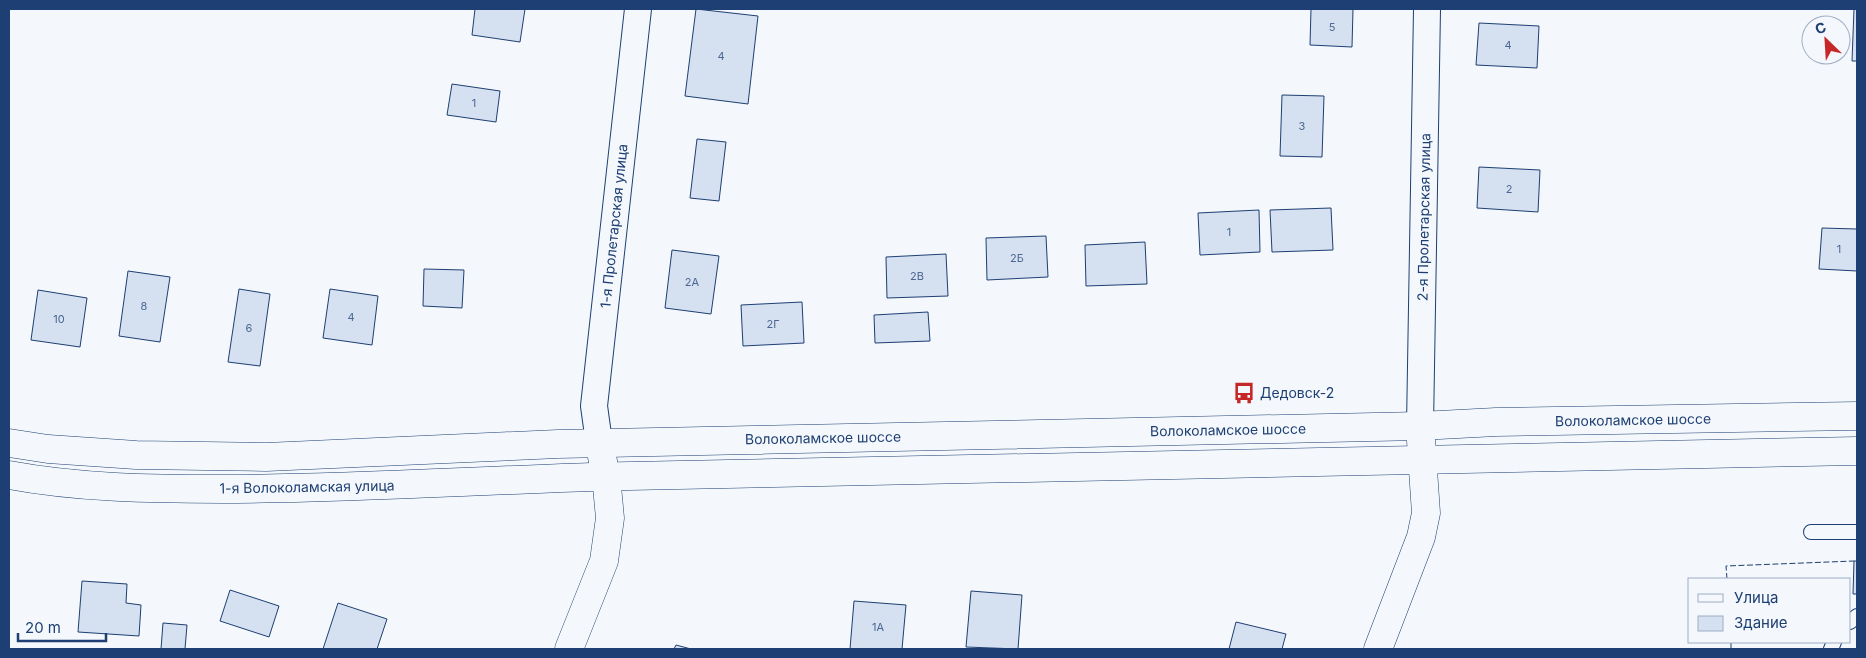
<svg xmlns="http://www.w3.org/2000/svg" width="1866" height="658" font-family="Inter,sans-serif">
	<rect width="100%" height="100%" fill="#f4f7fb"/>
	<path fill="#d5e0f0" stroke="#1d3f73" d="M475,9H525L520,42L472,35Z
		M696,9L758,16L748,104L685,96Z
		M1311,9H1353L1352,47L1310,45Z
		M1854,9H1857V61H1852Z
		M1479,23L1539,26L1537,68L1476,65Z
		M452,84L500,91L496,122L447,115Z
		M1282,95L1324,96L1322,157L1280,156Z
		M697,139L726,142L719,201L690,198Z
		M1479,167L1540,170L1538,212L1477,208Z
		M1331,208L1333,250L1272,252L1270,210Z
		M1259,210L1260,252L1200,255L1198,213Z
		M1822,228L1857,229V271L1819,269Z
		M1046,236L1048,277L987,280L986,238Z
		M1145,242L1147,284L1086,286L1085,245Z
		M672,250L719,256L711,314L665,308Z
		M946,254L948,296L887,298L886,257Z
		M424,269L464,270L462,308L423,306Z
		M128,271L170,277L160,342L119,336Z
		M239,289L270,294L260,366L228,362Z
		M330,289L378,296L372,345L323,338Z
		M38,290L87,298L80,347L31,340Z
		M802,302L804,343L743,346L741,305Z
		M928,312L930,341L875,343L874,315Z
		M1854,561H1857V594H1853Z
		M82,581L127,584L126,603L141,605L139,636L78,632Z
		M230,590L279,606L269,637L220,621Z
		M971,591L1022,595L1018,649L966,647Z
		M854,601L906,605L902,649H850Z
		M338,603L387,619L377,649H323Z
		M1236,622L1286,634L1282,649H1229Z
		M163,623L187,625L185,649H161Z
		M676,645L691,649H674Z"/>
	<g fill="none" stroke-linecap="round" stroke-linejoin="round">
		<g stroke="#1d3f73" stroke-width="16">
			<path id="lane" d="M1811,532H1857
				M1850,622L1857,616
				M1831,649L1834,642"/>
		</g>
		<g stroke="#1d3f73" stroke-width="28">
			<path id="street" d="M1420,426L1427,9
				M599,442L594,406L638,9"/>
		</g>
		<g stroke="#1d3f73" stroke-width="29">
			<path id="secondary" d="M569,649L604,561L610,518L606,476L599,442
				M1378,649L1421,537L1426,513L1420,426"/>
		</g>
		<g stroke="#1d3f73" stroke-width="29">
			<path id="primary" d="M9,443L48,449L136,455L266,457L558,444L1420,426L1496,422L1857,416
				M9,475C79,488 151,489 222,489C358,489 494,479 630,476C1039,467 1448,458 1857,451"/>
		</g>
		<use href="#lane" stroke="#f4f7fb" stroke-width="14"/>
		<use href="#street" stroke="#f4f7fb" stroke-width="26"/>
		<use href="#secondary" stroke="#f4f7fb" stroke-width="28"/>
		<use href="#primary" stroke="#f4f7fb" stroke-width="28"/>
		<path stroke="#1d3f73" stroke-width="1" stroke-dasharray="6 2.5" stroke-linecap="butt" d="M1727,579L1726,566L1854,561
			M1731,642V649"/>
	</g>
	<defs>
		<g id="bus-bare" transform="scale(1.725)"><path d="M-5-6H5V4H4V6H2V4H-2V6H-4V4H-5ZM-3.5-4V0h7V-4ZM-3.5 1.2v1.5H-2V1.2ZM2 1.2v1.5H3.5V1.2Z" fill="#c62828" stroke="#f4f7fb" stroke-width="2.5" paint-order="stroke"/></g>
	</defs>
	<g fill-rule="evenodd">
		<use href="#bus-bare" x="1244" y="393"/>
	</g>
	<g text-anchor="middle" stroke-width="4" stroke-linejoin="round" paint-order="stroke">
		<g font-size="11" fill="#4b6792">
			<text x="1332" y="31">5</text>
			<text x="1508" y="49">4</text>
			<text x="721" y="60">4</text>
			<text x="474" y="107">1</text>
			<text x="1302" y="130">3</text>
			<text x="1509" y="193">2</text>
			<text x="1229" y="236">1</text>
			<text x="1839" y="253">1</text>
			<text x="1017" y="262">2Б</text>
			<text x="917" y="280">2В</text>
			<text x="692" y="286">2А</text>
			<text x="144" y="310">8</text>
			<text x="351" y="321">4</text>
			<text x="59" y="323">10</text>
			<text x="773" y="328">2Г</text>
			<text x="249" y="332">6</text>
			<text x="878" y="631">1А</text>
		</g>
		<g font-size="14" fill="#1d3f73" stroke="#f4f7fb">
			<text transform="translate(1424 217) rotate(-89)" y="5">2-я Пролетарская улица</text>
			<text transform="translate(614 226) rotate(-84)" y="5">1-я Пролетарская улица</text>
			<text transform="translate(1633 420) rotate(-1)" y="5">Волоколамское шоссе</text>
			<text transform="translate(1228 430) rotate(-1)" y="5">Волоколамское шоссе</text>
			<text transform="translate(823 438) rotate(-1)" y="5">Волоколамское шоссе</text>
			<text transform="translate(307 487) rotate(-1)" y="5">1-я Волоколамская улица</text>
		</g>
		<g font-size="14" fill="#1d3f73" stroke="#f4f7fb" text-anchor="start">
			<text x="1260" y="398">Дедовск-2</text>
		</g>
	</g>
	<rect width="1866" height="658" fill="none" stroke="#1d3f73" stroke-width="20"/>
	<rect x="1688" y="578" width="162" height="65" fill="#f4f7fb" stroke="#9eadc5"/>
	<rect x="1698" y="594" width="25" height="8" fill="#f4f7fb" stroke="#9eadc5"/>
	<text x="1734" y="603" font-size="15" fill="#1d3f73">Улица</text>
	<rect x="1698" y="616" width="25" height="15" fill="#d5e0f0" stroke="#9eadc5"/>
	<text x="1734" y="628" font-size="15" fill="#1d3f73">Здание</text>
	<g transform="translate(1826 40) rotate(335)"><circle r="24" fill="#f4f7fb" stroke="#9eadc5"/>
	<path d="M0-4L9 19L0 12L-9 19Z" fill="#c62828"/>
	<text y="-8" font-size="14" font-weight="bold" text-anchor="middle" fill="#1d3f73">С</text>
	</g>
	<path d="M18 633v8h88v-8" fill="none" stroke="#1d3f73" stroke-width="2.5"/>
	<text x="25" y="633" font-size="15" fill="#1d3f73" stroke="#f4f7fb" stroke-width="4" paint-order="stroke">20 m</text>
</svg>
